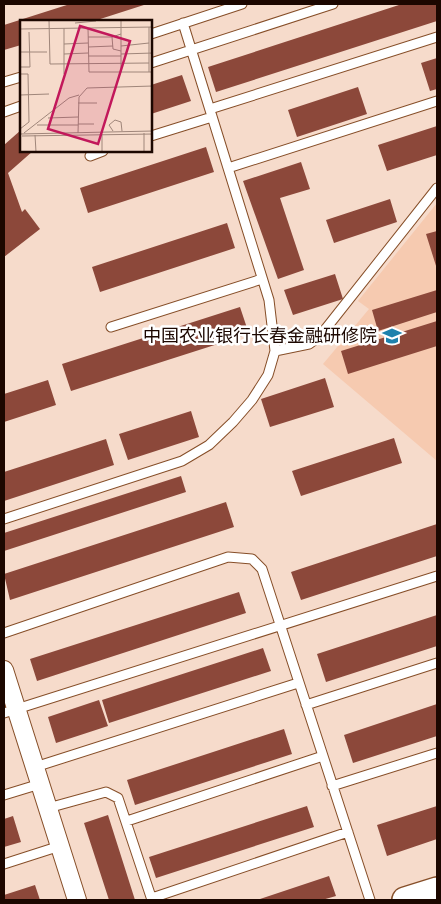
<svg xmlns="http://www.w3.org/2000/svg" width="441" height="904" font-family="'Public Sans','Noto Sans SC',sans-serif">
	<rect width="100%" height="100%" fill="#f6dbcb"/>
	<path fill="#f6cab0" d="M437,203V461L323,364L369,309L358,301Z"/>
	<path fill="#8c483a" d="M70,4H147L94,21H21V45L4,50V25Z
		M402,4H437V21L216,92L208,67Z
		M437,58V89L430,91L421,63Z
		M182,75L191,101L151,114V85Z
		M358,87L367,114L297,137L288,110Z
		M437,126V155L387,171L378,145Z
		M21,130V151H33L8,173L22,212L25,209L40,229L4,257V145Z
		M206,147L214,172L88,213L80,188Z
		M301,162L310,189L280,198L304,270L278,279L243,181Z
		M390,199L397,222L334,243L326,220Z
		M227,223L235,248L100,292L92,267Z
		M437,231V269L426,234Z
		M335,274L343,299L293,315L284,290Z
		M437,290V312L378,331L372,310Z
		M240,307L249,334L71,391L62,364Z
		M437,321V346L348,374L341,351Z
		M325,378L334,407L270,427L261,399Z
		M48,380L56,405L4,422V394Z
		M191,411L199,437L128,460L119,434Z
		M394,438L402,463L301,496L292,471Z
		M106,439L114,465L4,501V472Z
		M181,476L186,492L4,551V533Z
		M226,502L234,527L10,600L4,574Z
		M437,524V556L301,600L291,572Z
		M239,592L246,613L37,681L30,659Z
		M437,615V646L326,682L317,654Z
		M263,648L271,671L109,723L102,700Z
		M99,700L108,726L56,743L48,717Z
		M437,704V736L353,763L344,735Z
		M284,729L292,754L135,805L127,780Z
		M307,806L314,827L156,878L149,857Z
		M437,806V839L387,856L377,825Z
		M108,815L135,900H109L84,823Z
		M13,816L21,842L4,847V819Z
		M329,876L336,896L322,900H257Z
		M35,885L40,900H4V895Z"/>
	<g fill="none" stroke-linecap="round" stroke-linejoin="round">
		<g stroke="#864e28" stroke-width="11">
			<path id="service" d="M151,34L242,4
				M151,63L333,4
				M4,82L21,77
				M210,109L437,37
				M4,112L21,106
				M151,136L212,117
				M90,156L103,151
				M228,168L437,101
				M111,327L262,279
				M275,351L309,344L320,336L437,188
				M4,519L182,461L209,445L233,422L252,400L268,375L275,351L269,300L183,23
				M4,633L228,557L252,559L262,569L370,900
				M306,705L437,663
				M4,713L437,576
				M35,767L298,683
				M332,786L437,753
				M4,795L40,784
				M48,808L106,792L118,798L152,900
				M127,821L323,756
				M4,864L60,846
				M152,898L348,832"/>
		</g>
		<g stroke="#864e28" stroke-width="20">
			<path id="minor" d="M4,670L77,900"/>
		</g>
		<g stroke="#864e28" stroke-width="28">
			<path id="secondary" d="M405,900L437,890"/>
		</g>
		<use href="#service" stroke="#fff" stroke-width="9"/>
		<use href="#minor" stroke="#fff" stroke-width="18"/>
		<use href="#secondary" stroke="#fff" stroke-width="25"/>
	</g>
	<defs>
		<g id="university-bare" transform="scale(1.5)"><path d="M0-5L7-2L0 1L-7-2ZM-4 1L0 2.5L4 1V4Q0 6-4 4Z" fill="#1e81ac" stroke="#fff" stroke-width="2.5" paint-order="stroke"/></g>
	</defs>
	<g fill-rule="evenodd">
		<use href="#university-bare" x="392" y="336"/>
	</g>
	<g text-anchor="middle" stroke-width="5" stroke-linejoin="round" paint-order="stroke">
		<g font-size="18" fill="#1c0700" stroke="#fff" text-anchor="end">
			<text x="377" y="342">中国农业银行长春金融研修院</text>
		</g>
	</g>
	<g transform="translate(20 20)">
		<rect width="132" height="132" fill="#f6dbcb"/>
		<path fill="none" stroke="#9f867a" stroke-width="1" d="M29,0L30,44L129,43M101,0V52M55,3L76,1M129,7V52M44,8V54M68,8L69,52H133M0,9L133,7M101,14L92,17L93,29L101,31M68,17H92M44,24L68,23M101,26L129,23M68,27L93,26M0,32H27M44,34L68,33M101,34L133,33M68,36H101M0,47H10L9,12M0,54H8L9,102L0,109M0,75L29,74M58,83H77M28,98L58,97M58,104H74M17,105H58M93,111L89,105L95,100L101,102L102,111M4,113L49,78L59,75M58,113L59,77L67,68L133,66M124,113V132M0,114L133,111M15,115L16,132M2,116L133,114M82,132V114"/>
		<path fill="#c2185b" fill-opacity="0.15" stroke="#c2185b" stroke-width="2.5" d="M60,6L110,21L78,124L28,109Z"/>
		<rect width="132" height="132" fill="none" stroke="#1c0700" stroke-width="2.5"/>
	</g>
	<rect width="441" height="904" fill="none" stroke="#1c0700" stroke-width="10"/>
</svg>
